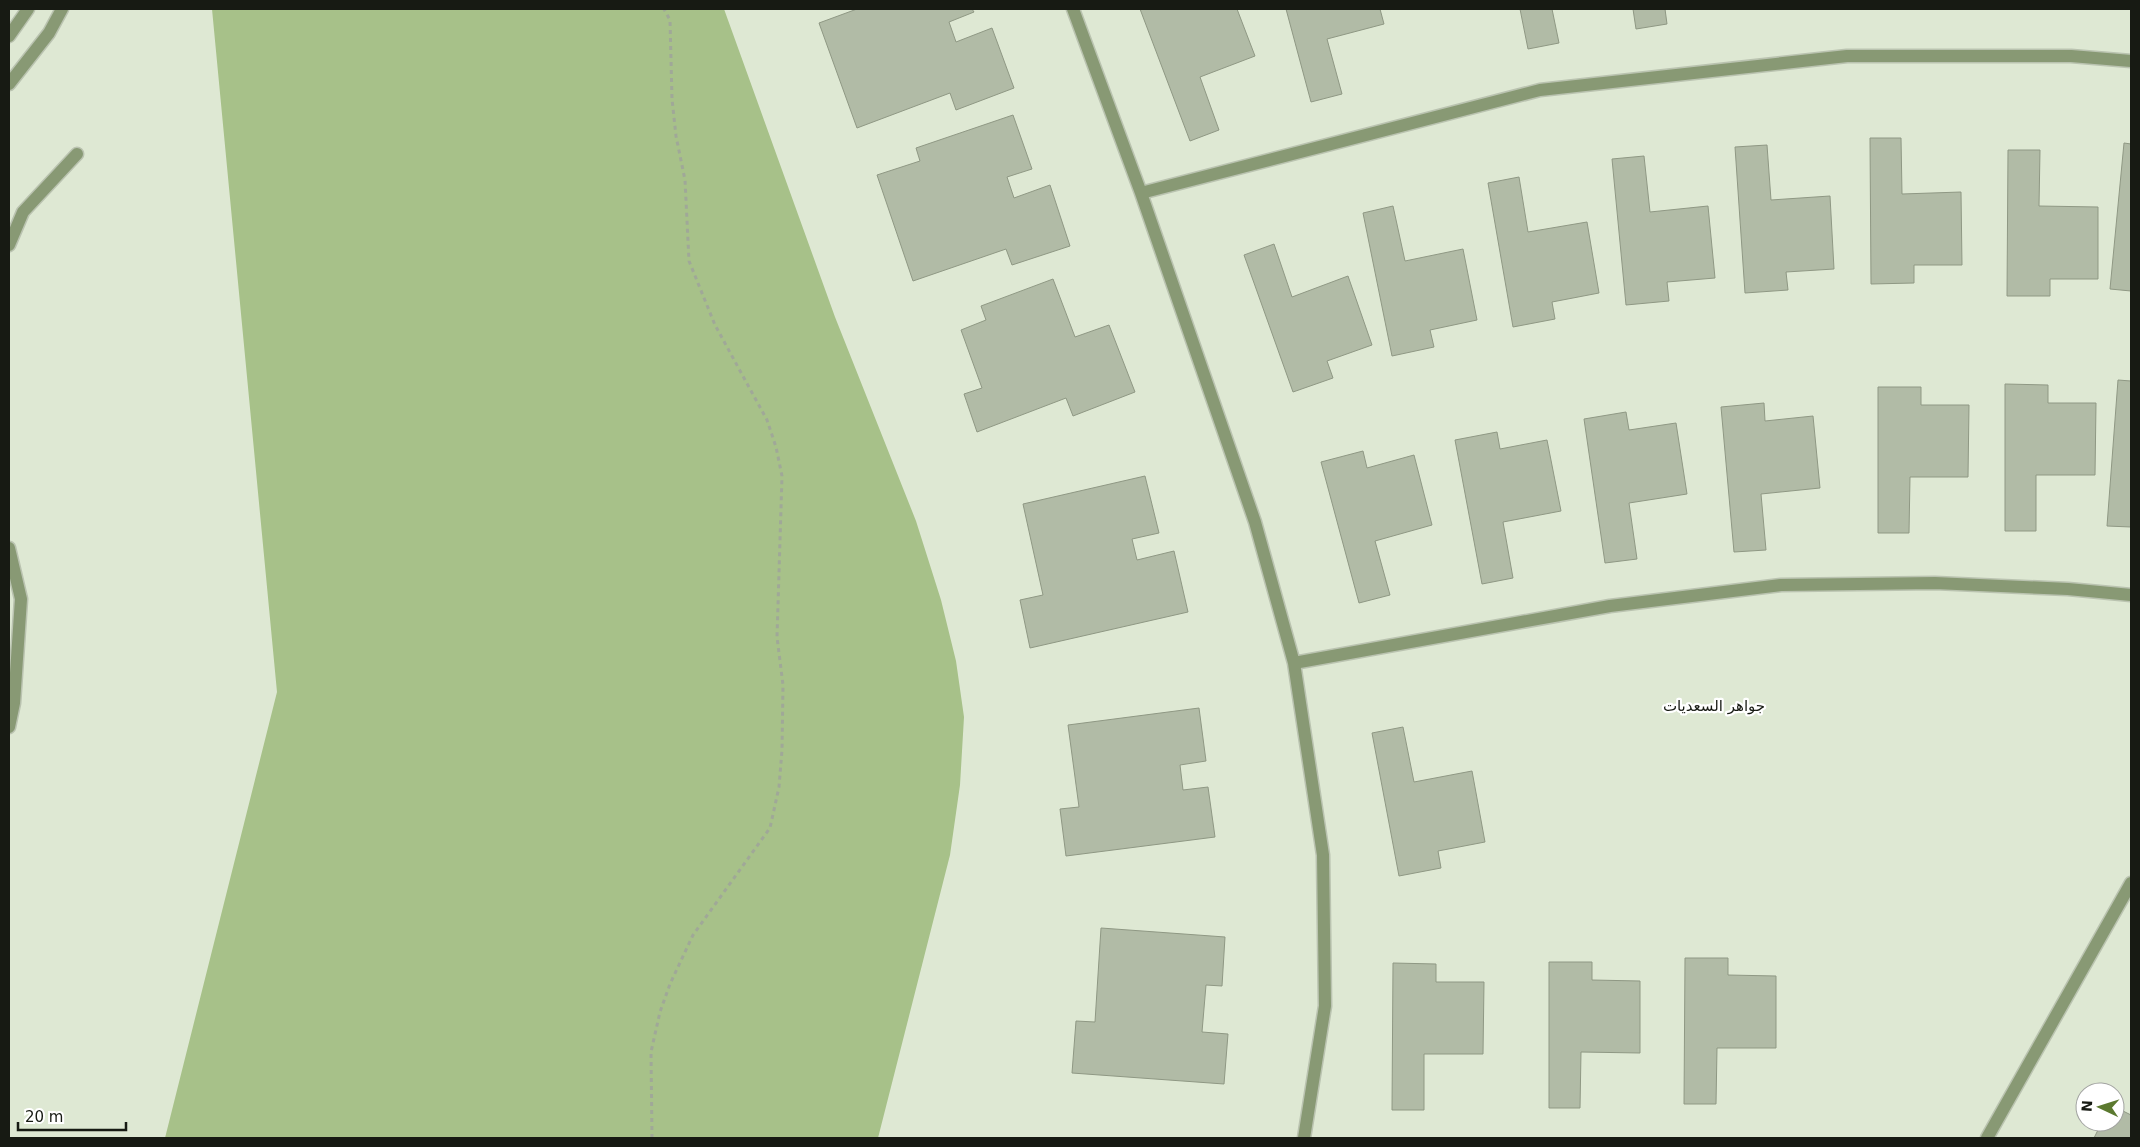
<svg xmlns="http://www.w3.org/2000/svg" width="2140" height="1147" font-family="'DejaVu Sans',Vazirmatn,sans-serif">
	<rect width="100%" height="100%" fill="#dee8d3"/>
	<path fill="#a7c189" d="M212,9H724L835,317L916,521L941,600L956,661L964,717L960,785L950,855L878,1138H165L277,692Z"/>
	<path fill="#b1bba6" stroke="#8f9884" d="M857,9H972L974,12L949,22L956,42L992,28L1014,88L956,110L950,93L857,128L819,23Z
		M1140,9H1237L1255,56L1200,77L1219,130L1190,141Z
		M1286,9H1380L1384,24L1327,39L1342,94L1311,102Z
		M1520,9H1552L1559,43L1528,49Z
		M1633,9H1665L1667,24L1636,29Z
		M1013,115L1032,169L1007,177L1014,198L1050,185L1070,246L1012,265L1006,249L913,281L877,175L920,161L916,148Z
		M1870,138H1901L1902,194L1961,192L1962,265H1914V283L1871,284Z
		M2124,143L2131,144V291L2110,289Z
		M1767,145L1771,200L1830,196L1834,269L1786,272L1788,290L1745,293L1735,147Z
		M2008,150H2040L2039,206L2098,207V279H2050V296H2007Z
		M1644,156L1650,212L1708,206L1715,278L1667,282L1669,301L1626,305L1612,159Z
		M1519,177L1528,232L1587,222L1599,293L1552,302L1555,319L1513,327L1488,183Z
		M1393,206L1405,261L1463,249L1477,320L1430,330L1434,347L1392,356L1363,213Z
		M1274,244L1292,297L1348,276L1372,345L1327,361L1333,378L1293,392L1244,255Z
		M1053,279L1075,337L1109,325L1135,392L1073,416L1066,398L977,432L964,394L982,388L961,330L986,320L981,306Z
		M2118,380L2131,381V527L2107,526Z
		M2005,384L2048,385V403H2096L2095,475H2036V531H2005Z
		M1878,387H1921V405H1969L1968,477H1910L1909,533H1878Z
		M1764,403L1765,421L1813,416L1820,488L1761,494L1766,550L1734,552L1721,407Z
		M1626,412L1629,430L1676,423L1687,494L1629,503L1637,559L1605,563L1584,419Z
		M1497,432L1500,449L1547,440L1561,511L1503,522L1513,578L1482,584L1455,440Z
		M1363,451L1367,468L1414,455L1432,525L1375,541L1390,595L1359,603L1321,462Z
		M1145,476L1159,533L1132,539L1137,560L1174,551L1188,612L1030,648L1020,600L1043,595L1023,504Z
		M1199,708L1206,761L1180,765L1183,790L1208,787L1215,837L1066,856L1060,809L1079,807L1068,725Z
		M1403,727L1414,782L1472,771L1485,842L1438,851L1441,868L1399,876L1372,733Z
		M1101,928L1225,937L1222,986L1206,985L1202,1032L1228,1034L1224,1084L1072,1073L1076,1021L1095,1022Z
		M1685,958H1728V975L1776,976V1048H1717L1716,1104H1684Z
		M1549,962H1592V980L1640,981V1053L1581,1052L1580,1108H1549Z
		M1393,963L1436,964V982H1484L1483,1054H1424V1110H1392Z
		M2115,1107L2131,1115V1138H2094L2102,1122H2115Z"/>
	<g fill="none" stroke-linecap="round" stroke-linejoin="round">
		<g stroke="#bac3b0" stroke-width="15">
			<path id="minor" d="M1073,9L1141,193L1255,522L1294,663L1323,855L1325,1006L1304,1138
				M9,36L28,9
				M9,84L49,33L62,9
				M1141,193L1540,90L1847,56H2071L2131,61
				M9,245L23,212L77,154
				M9,548L21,599L14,703L9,727
				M1294,663L1610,606L1781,585L1935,583L2068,589L2131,595
				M1987,1138L2131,883"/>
		</g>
		<path stroke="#a0a898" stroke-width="3" stroke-dasharray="4 4" stroke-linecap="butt" d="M652,1138L651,1052L660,1012L670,984L693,935L770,828L779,787L782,750L783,685L777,637L782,476L776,447L767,420L715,325L689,261L685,180L676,136L672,99L670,20L664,9"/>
		<use href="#minor" stroke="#889974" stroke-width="12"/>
	</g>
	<g text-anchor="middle" stroke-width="4.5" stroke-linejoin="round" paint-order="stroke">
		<g font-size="15" fill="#171a13" stroke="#fff">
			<text x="1714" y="711">جواهر السعديات</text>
		</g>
	</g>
	<rect width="2140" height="1147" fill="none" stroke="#171a13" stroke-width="20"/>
	<g transform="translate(2100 1107) rotate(274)"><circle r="24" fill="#ffffff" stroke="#a2a3a1"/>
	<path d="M0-4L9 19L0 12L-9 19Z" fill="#5b792f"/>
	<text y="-8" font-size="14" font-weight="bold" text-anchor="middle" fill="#171a13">N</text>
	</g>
	<path d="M18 1122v8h108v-8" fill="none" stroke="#171a13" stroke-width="2.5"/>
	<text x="25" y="1122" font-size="15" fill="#171a13" stroke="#ffffff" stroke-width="4" paint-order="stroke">20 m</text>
</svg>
